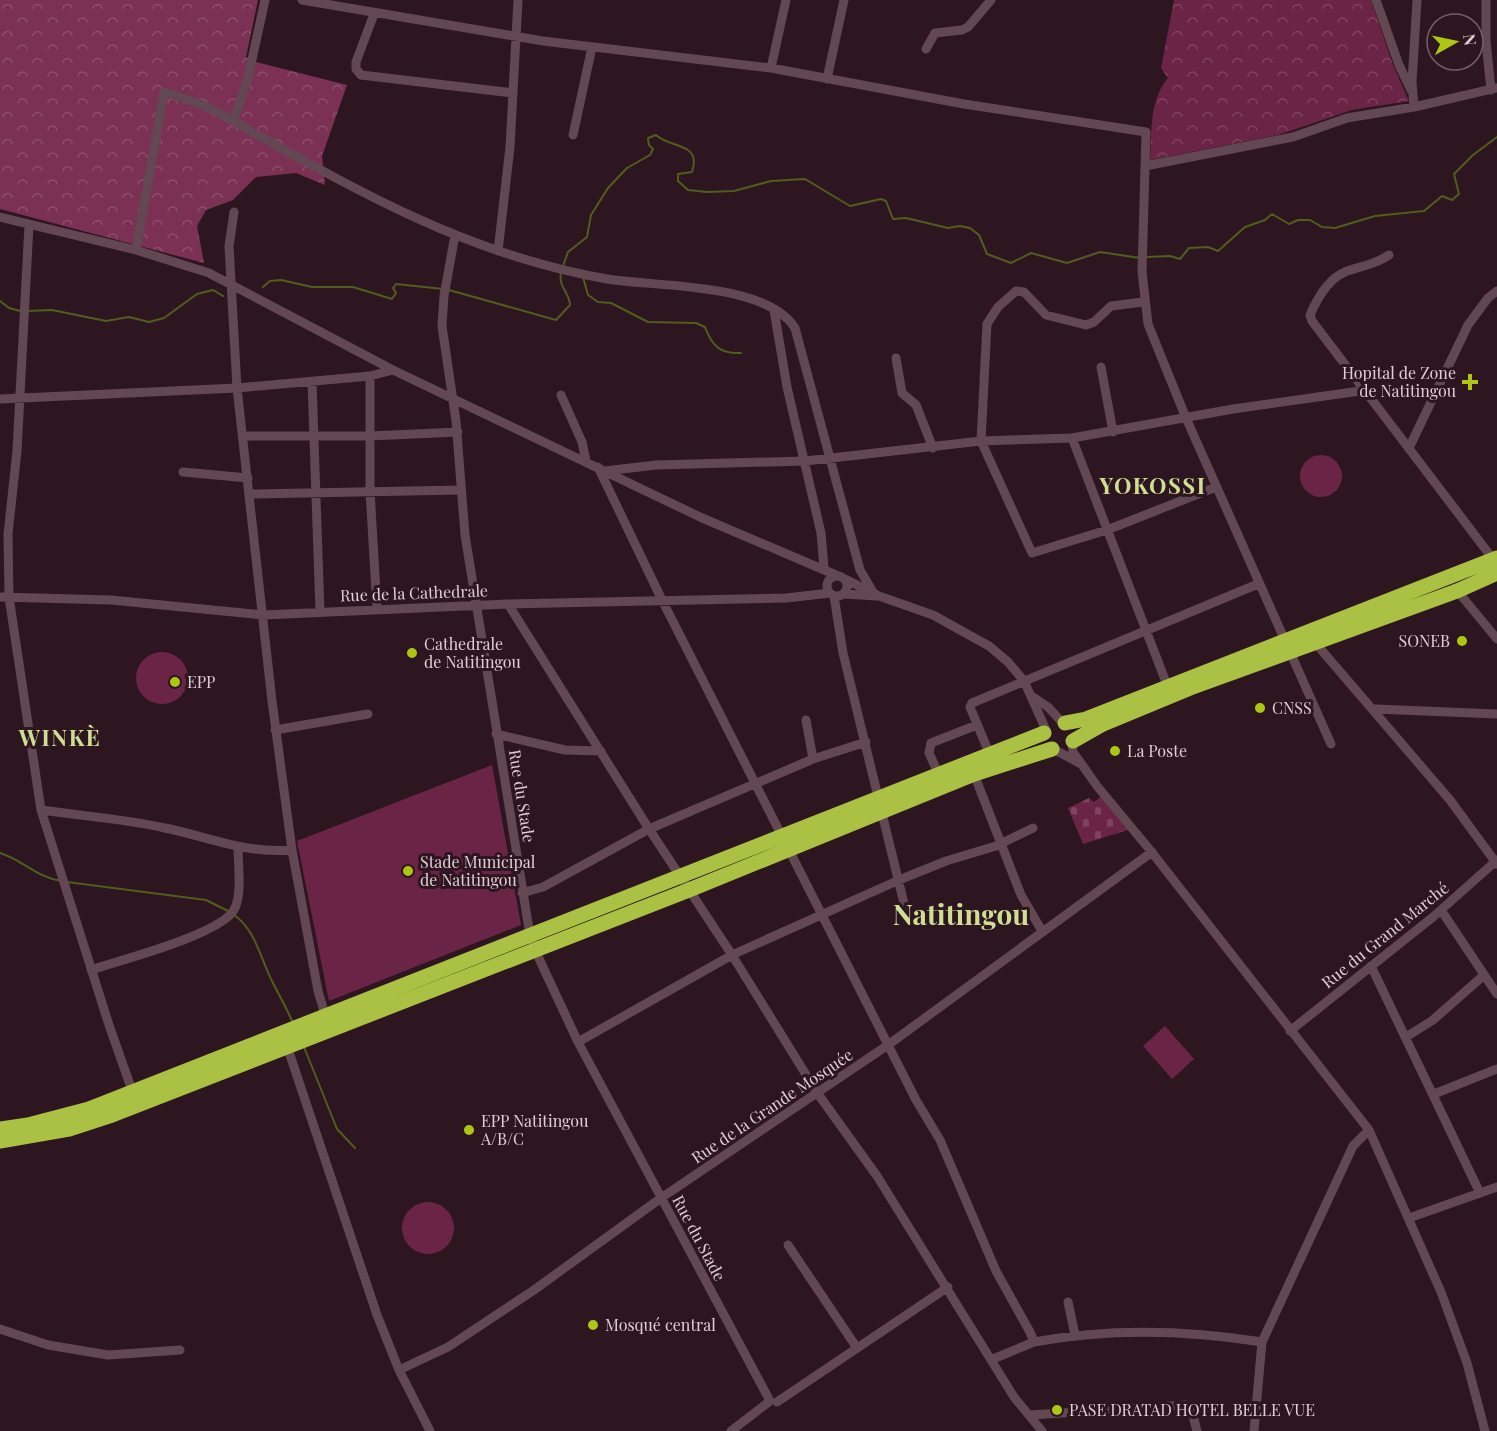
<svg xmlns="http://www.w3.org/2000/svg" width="1497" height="1431" font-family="'Playfair Display',serif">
	<defs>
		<pattern id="forest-crowns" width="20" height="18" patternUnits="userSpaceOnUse" patternTransform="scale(1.5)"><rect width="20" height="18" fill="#7b3154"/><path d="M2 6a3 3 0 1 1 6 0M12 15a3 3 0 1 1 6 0" fill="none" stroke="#8d4e6c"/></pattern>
		<pattern id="cemetery-stones" width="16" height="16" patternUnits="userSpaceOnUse" patternTransform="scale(1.5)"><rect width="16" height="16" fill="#6a2446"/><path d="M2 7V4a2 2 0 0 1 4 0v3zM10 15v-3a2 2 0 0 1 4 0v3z" fill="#7f4360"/></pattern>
		<pattern id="park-crowns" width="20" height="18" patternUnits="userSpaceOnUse" patternTransform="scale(1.5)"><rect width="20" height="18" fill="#6a2446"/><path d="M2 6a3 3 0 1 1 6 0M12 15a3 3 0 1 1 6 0" fill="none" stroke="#7f4360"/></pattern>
	</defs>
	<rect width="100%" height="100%" fill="#2e1620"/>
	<path fill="url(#forest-crowns)" d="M0,0H258L246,57L256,62L347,85L322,156L325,185L296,173L256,177L233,200L206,210L197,226L204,263L0,209Z"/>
	<path fill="url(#cemetery-stones)" d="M1103,795L1131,829L1083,844L1068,808L1089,798L1094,802Z"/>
	<path fill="url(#park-crowns)" d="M1174,0H1371L1393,65L1409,101L1352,110L1278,135L1150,160C1152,132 1149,100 1168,78L1161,68Z"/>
	<path fill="#6a2446" d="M1300 476a21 21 0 1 1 42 0a21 21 0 1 1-42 0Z
		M136 678a26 26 0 1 1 52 0a26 26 0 1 1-52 0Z
		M492,765L521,925L329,1001L297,841Z
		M1165,1026L1194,1059L1172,1079L1143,1046Z
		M402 1228a26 26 0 1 1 52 0a26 26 0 1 1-52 0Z"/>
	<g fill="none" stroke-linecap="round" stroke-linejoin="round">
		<path stroke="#515d1d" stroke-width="2" d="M1146,257L1170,256L1180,259L1189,248L1208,247L1218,251L1245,227L1265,220L1272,214L1289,224L1298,220H1310L1322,227L1335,228L1375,216L1424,211L1442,196L1452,200L1459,194L1454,174L1473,155L1497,137
			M563,266L568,252L587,237L591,215L608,188L627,168L650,155L653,149L649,145L648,138L656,135C671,149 702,142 692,172L678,174V181L688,190L707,192L734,191L771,181L805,179L850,206L881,199L886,201L893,219L906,218L948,228L960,226L970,228L979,235L987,254L1011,263L1031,253L1067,263L1100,252L1140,258
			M583,277L588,295L598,302L611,303L648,322L696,323L705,327C712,346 720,354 741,353
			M263,287L270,281L281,280L312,287H353L392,299L396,293L393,288L396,284L443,289
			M449,290L556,320L570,305C570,293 558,287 561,273
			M0,301L9,308L20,311
			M26,311L52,310L106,321L129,317L149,322L164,318L197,294L213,290L223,296
			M0,853C23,860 37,878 62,881
			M67,882L206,900L228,911
			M233,914C256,930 260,958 272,981C279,995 287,1009 293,1023
			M304,1047L337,1129L355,1148"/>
		<path stroke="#634752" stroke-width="9" d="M265,0L248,78L233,121C356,190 465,254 607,279C655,287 766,282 795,328L860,570L873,592
			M302,0L543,41L771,68L964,104L1146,132L1142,272L1148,324L1186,418L1331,744
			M1376,0L1399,65L1411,90
			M1486,0V41L1491,90
			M374,14L356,62V69L361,75L513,93
			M926,49L935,33L962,30L968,27L991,0
			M771,68L786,0
			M827,79L844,0
			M1414,107L1412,82L1417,0
			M573,135L592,47
			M1145,166L1293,137L1347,118L1414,107L1497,88
			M234,212L229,246L237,388L272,701L292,850L318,991L327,1021
			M0,217L136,250L209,273L393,370L700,517L836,575
			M29,225L17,451L8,534L9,597L41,810L109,1025L134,1096
			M455,235L444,296L442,326L456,421L465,535L529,929L535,950L578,1042L770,1401L731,1431
			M136,250L164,92L203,105L233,121
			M498,251L510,147L518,0
			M1389,255C1375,265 1360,266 1345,272C1328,279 1317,299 1310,315L1312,321L1496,563
			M1143,302L1111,306L1094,322L1086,325L1046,315L1024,292L1016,291L998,307L987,324L981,441L1032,553L1107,530L1216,487
			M774,310L787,387L821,533L824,568
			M896,358L902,393L916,405L933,448
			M1101,367L1113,432
			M370,376V491L377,609
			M312,382L320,612
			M561,395L582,442L586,461
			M0,399L237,388L370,376L393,370
			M243,436H370L458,432
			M1072,438L1169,690
			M1409,448L1468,325L1488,298L1497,291
			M598,467L662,600L916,1100L940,1140L996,1271L1030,1332L1034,1342L993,1359
			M605,471L656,465L805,461L981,441L1072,438L1233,409L1367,390
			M183,472L248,478
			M250,494L461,490
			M827 586a10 10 0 1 1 20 0a10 10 0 1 1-20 0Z
			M845,579L879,596L933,615L989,646L1008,662L1024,681L1046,730
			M1455,588L1497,639
			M844,594L877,596
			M834,596L843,653L908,920
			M0,597L111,600L263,615L508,604L786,598L830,593
			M508,604L649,829L732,955L818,1094L877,1176L1014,1397L1042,1431
			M1312,639L1450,800L1497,864
			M1033,697L1048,707L1061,721
			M1375,709L1497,714
			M806,720L813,759
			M275,730L368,714
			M496,734L565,750L601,751
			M1072,742L1073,752L1097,786L1150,850L1369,1130L1441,1292L1467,1363L1485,1431
			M1057,751L1081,764
			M990,755L970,707L972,703L1258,584
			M974,774L1021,895L1042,931
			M939,775L929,753L931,743L977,725
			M41,810C82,816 125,819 165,828C209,837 246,854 292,850
			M522,893L543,887L649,829L813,759L866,742
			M1441,910L1497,994
			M1371,966L1479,1191
			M91,970C120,960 224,934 235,908C242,892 238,865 238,848
			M1290,1031L1433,917L1497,860
			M1406,1037L1433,1020L1483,976
			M578,1042L732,955L899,880L946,861L996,846L1033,828
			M287,1046L377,1315L399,1370L430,1431
			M1434,1094L1497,1069
			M1409,1218L1497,1187
			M788,1245L857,1348
			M1068,1302L1075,1335
			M0,1329L48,1345L108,1355L180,1350
			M1034,1342C1110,1328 1186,1330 1262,1342
			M399,1370L448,1347L534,1290L661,1198L888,1045L1152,852
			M777,1402L948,1287
			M1031,1415L1186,1405L1191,1408L1197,1431
			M1254,1431L1262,1342L1353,1146L1369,1130"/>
		<path stroke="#aac143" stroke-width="15" d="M1065,723L1086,719L1497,558
			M1073,741L1103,724L1190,688L1457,591L1497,573
			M0,1129L28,1125L89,1109L1044,733
			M0,1141L69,1129L112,1115L689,890L974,774L1052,749"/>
	</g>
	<g fill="#acc613" stroke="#2e1620" stroke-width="2">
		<path d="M1467 373h6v6h6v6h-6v6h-6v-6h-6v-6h6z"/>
		<circle cx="1462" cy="641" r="6"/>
		<circle cx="412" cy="653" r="6"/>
		<circle cx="175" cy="682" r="6"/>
		<circle cx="1260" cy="708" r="6"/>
		<circle cx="1115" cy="751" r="6"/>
		<circle cx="408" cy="871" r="6"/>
		<circle cx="469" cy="1130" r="6"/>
		<circle cx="593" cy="1325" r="6"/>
		<circle cx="1057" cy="1410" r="6"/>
	</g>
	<g text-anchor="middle" stroke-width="6" stroke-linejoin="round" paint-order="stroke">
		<g font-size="16" fill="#e0ced5" stroke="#2e1620" text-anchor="start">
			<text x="1456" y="379" text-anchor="end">Hopital de Zone<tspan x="1456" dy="18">de Natitingou</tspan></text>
			<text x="1450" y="647" text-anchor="end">SONEB</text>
			<text x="424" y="650">Cathedrale<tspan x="424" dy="18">de Natitingou</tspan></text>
			<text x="187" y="688">EPP</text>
			<text x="1272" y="714">CNSS</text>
			<text x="1127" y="757">La Poste</text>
			<text x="420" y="868">Stade Municipal<tspan x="420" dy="18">de Natitingou</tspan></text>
			<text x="481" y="1127">EPP Natitingou<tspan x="481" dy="18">A/B/C</tspan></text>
			<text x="605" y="1331">Mosqué central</text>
			<text x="1069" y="1416">PASE DRATAD HOTEL BELLE VUE</text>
		</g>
		<g font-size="16" fill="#e0ced5" stroke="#2e1620">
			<text transform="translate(414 593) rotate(-2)" y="6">Rue de la Cathedrale</text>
			<text transform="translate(522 796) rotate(81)" y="6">Rue du Stade</text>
			<text transform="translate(1385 935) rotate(-39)" y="6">Rue du Grand Marché</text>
			<text transform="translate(772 1106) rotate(-34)" y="6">Rue de la Grande Mosquée</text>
			<text transform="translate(699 1238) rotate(62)" y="6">Rue du Stade</text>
		</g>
		<g font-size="22" font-weight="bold" letter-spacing="1.5" fill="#cedf94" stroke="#2e1620">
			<text x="1153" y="494">YOKOSSI</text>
			<text x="60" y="746">WINKÈ</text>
		</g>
		<g font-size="28" font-weight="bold" fill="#cedf94" stroke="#2e1620">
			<text x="961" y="925">Natitingou</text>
		</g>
	</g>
	<g transform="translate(1455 42) rotate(81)"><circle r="28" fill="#2e1620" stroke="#756068" stroke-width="1.5"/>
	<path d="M0-4.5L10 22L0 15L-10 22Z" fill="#acc613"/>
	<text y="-9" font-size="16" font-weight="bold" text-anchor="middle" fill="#e0ced5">N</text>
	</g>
</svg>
